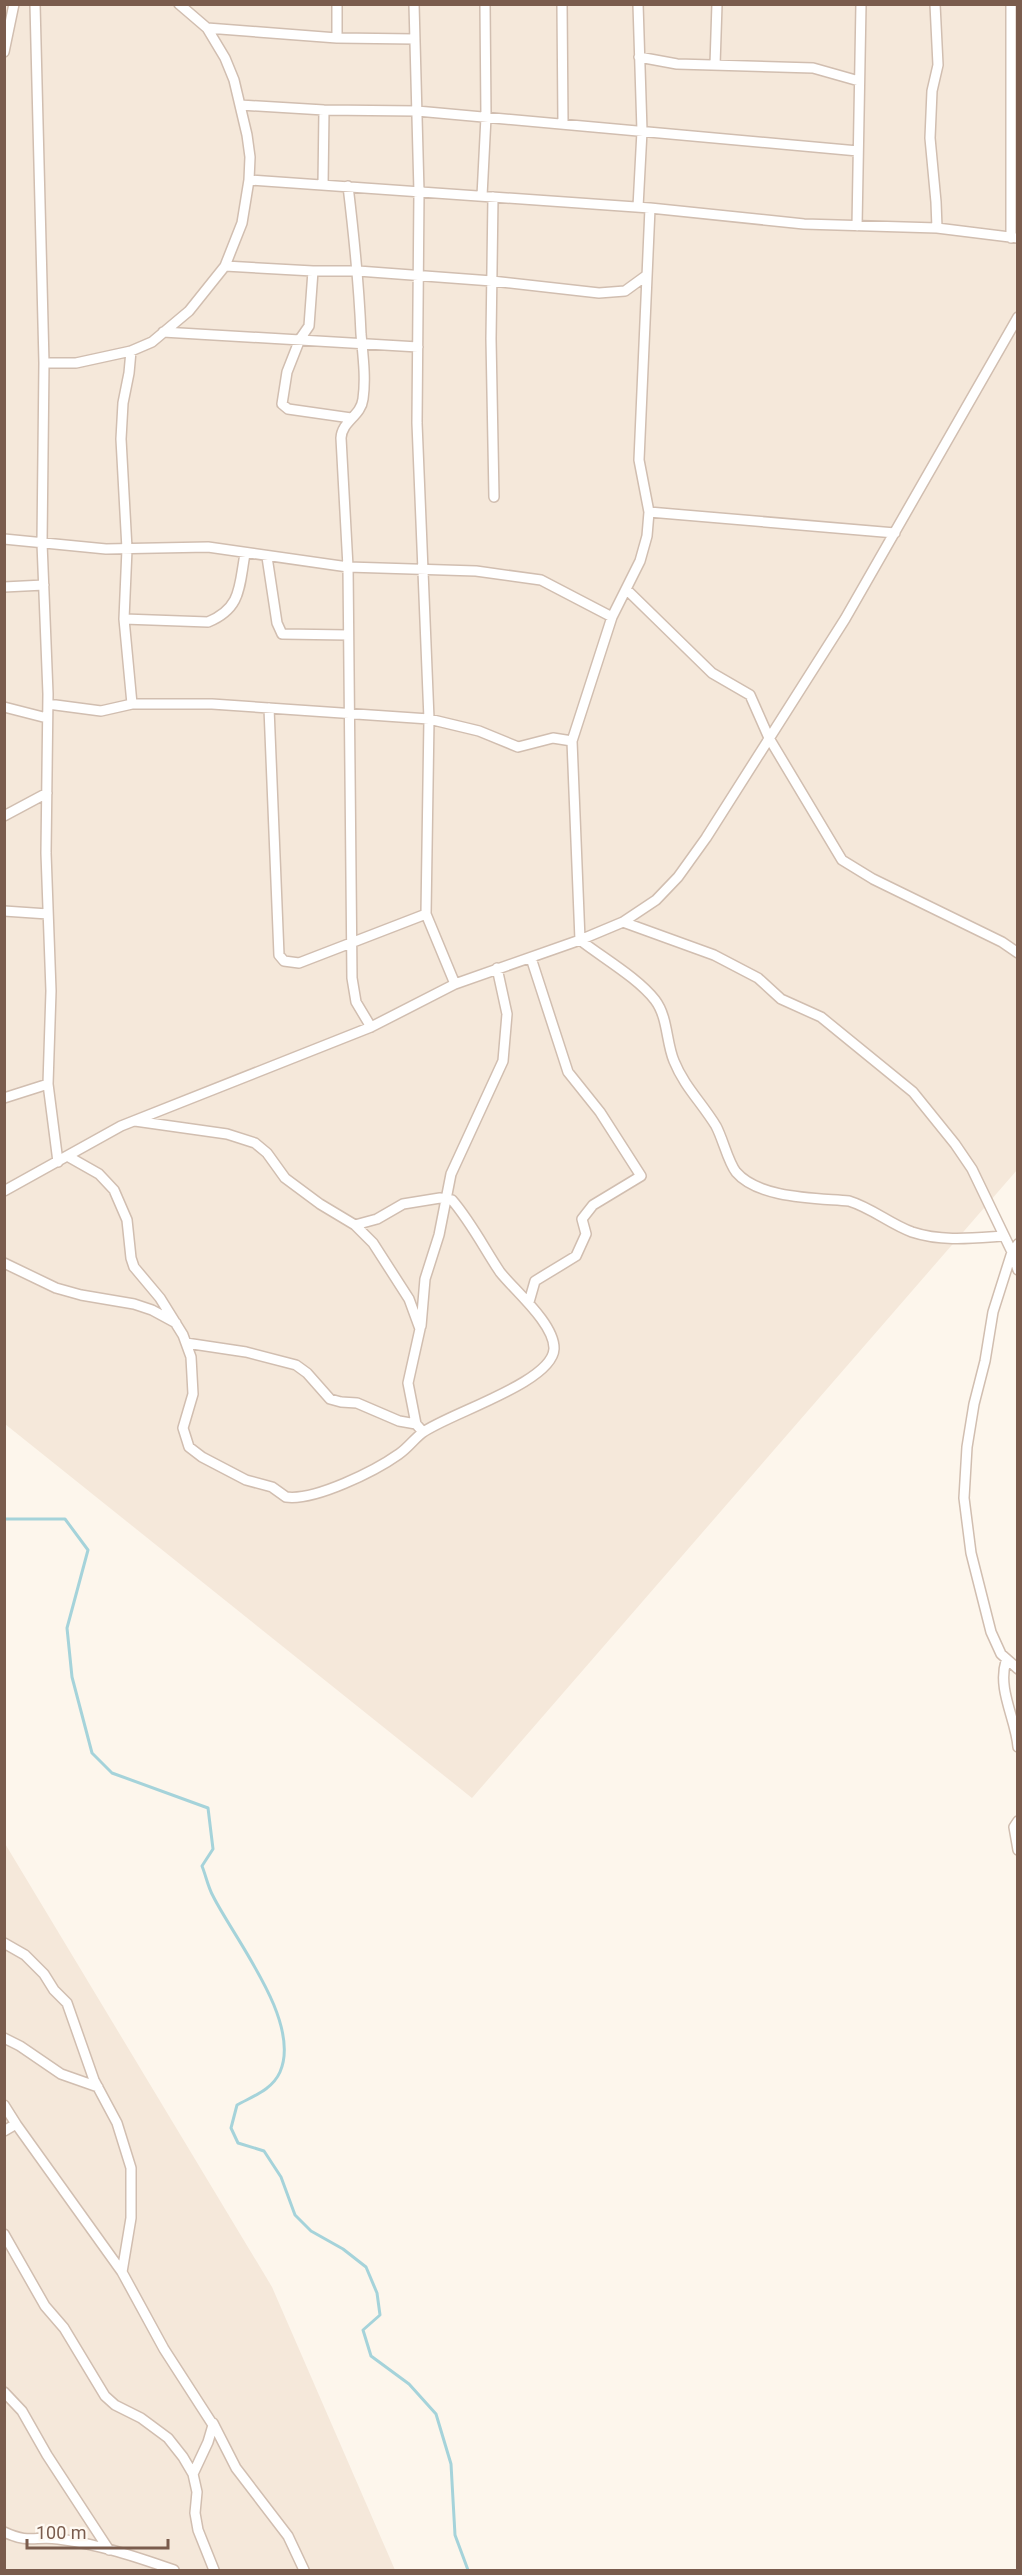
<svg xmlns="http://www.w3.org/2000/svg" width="1022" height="2575" font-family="Roboto,sans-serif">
	<rect width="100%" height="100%" fill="#fdf6ec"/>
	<path fill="#f5e8da" d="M4,5H1017V1170L472,1798L5,1424Z
		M4,1842L272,2287L395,2570H5Z"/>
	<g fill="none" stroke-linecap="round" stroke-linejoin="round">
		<path stroke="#a5d3da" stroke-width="3" d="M4,1519H65L88,1550L67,1628L72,1677L92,1753L112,1773L208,1808L213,1849L202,1866C206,1876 208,1887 213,1896C235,1940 302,2022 280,2072C272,2090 253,2096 237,2105L231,2128L238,2143L264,2151L281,2177L295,2215L311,2231L343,2249L366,2267L377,2293L380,2315L363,2330L371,2356L409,2384L436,2414L451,2464L455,2535L468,2570"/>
		<g stroke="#d1beb0" stroke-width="12">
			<path id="minor" d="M35,4L44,363L42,543L48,694L46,853L51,991L48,1084L58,1162
				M414,4L419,192L417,423L429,719L426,914L455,984
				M562,4L563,123
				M935,4L938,65L932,91L930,138L936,202L937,228
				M1011,4V238
				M207,28L337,38L415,39
				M337,38V4
				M4,52L14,4
				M639,57L677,64L813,68L859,81
				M715,65L717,4
				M240,105L324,110L417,111L858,151
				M249,180L650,208L804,224L937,228L1018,238
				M323,185L324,110
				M348,186C354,236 359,285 361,334C363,356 366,378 363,399C361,416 342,421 341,438L348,567L352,978L356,1002L371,1027
				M482,196L486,117L485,4
				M493,197L491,339L494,497
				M638,207L642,131L638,4
				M857,226L861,4
				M225,266L313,271H358L492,281L599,293L625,291L647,275
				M313,271L309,326L300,339L287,372L282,404L288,409L351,418
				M163,332L418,347
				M131,351L129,373L123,403L121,439L127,549L124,619L132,704
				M44,363H76L131,351L152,342L189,311L225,266L242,223L249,180L250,157L247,135L234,80L225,58L207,28L179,4
				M649,512L895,533
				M4,539L106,549L208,547L348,567L476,571L541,580L612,617L572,741
				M267,557L277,623L282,634L348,635
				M4,587L44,585
				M626,589L712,673L750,695L769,738L842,860L873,879L1002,942L1018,953
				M612,617L640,561L647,536L649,512L639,460L650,208
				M124,619L208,622C242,608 239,586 245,554
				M48,704L101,711L132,704H212L429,719L479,731L518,747L553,738L572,741L580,940C603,958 638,978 655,1000C668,1017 666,1042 674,1061C684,1086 702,1103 716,1126C723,1139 728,1162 736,1172C759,1199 817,1198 849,1201C872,1208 890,1224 912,1232C942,1242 974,1238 1004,1236
				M4,707L47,718
				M269,708L279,955L284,961L299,963L426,914
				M4,816L47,793
				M4,911L48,914
				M623,922L714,955L758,978L781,999L821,1017L913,1092L955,1144L972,1169L1012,1252L1018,1270
				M4,1098L48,1084
				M135,1121L227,1134L255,1143L267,1153L285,1178L320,1204L355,1225L373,1243L409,1299L420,1329L408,1383L416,1424L423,1432
				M69,1157L99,1174L114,1190L127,1220L131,1258L134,1267L160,1298L183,1335L191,1357L193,1394L183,1428L189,1447L202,1457L246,1480L272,1487L286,1497C315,1501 375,1471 399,1454C408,1448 414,1439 422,1433C447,1414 552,1383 554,1349C555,1324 514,1290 500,1272C484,1248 471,1222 452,1200L440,1198L403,1204L377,1219L355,1225
				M4,1191L121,1126L371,1027L455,984L580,940L623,922L656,900L678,877L706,838L845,619L1018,317
				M1018,1244L1012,1252L993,1312L985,1361L974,1404L967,1447L964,1498L971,1553L991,1632L1001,1654L1018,1669
				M4,1263L56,1288L81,1295L134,1304L152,1310L176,1323
				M529,1302L535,1281L576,1256L586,1234L582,1219L593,1205L641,1176L600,1112L568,1072L531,958
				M421,1326L425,1279L439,1235L451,1174L503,1061L507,1014L497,968
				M186,1343L246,1352L296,1365L307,1373L330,1399L341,1402L357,1403L399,1421L416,1424
				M1006,1661C997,1690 1016,1719 1018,1747
				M1018,1821L1014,1827L1018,1850
				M4,1943L25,1955L44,1974L54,1990L67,2003L94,2080L117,2123L131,2168V2218L122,2272L164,2349L213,2425L208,2442L193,2474
				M4,2038L20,2046L61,2074L98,2087
				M4,2105L16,2124L4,2131
				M16,2124L122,2272
				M4,2234L45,2306L64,2328L105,2396L115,2405L141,2418L168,2438L183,2457L193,2474L197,2492L195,2513L198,2530L214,2570
				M4,2392L22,2411L47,2455L109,2550
				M213,2423L236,2468L288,2536L304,2570
				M4,2532C30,2544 34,2536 58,2539C98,2544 137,2557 174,2570"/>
		</g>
		<use href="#minor" stroke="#fff" stroke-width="9"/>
	</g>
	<rect width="1022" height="2575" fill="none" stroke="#7a5c4d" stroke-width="12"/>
	<path d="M27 2539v9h141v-9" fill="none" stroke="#7a5c4d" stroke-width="3"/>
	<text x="36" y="2539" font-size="18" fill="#7a5c4d" stroke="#fffaf3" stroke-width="4.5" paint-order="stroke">100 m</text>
</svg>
